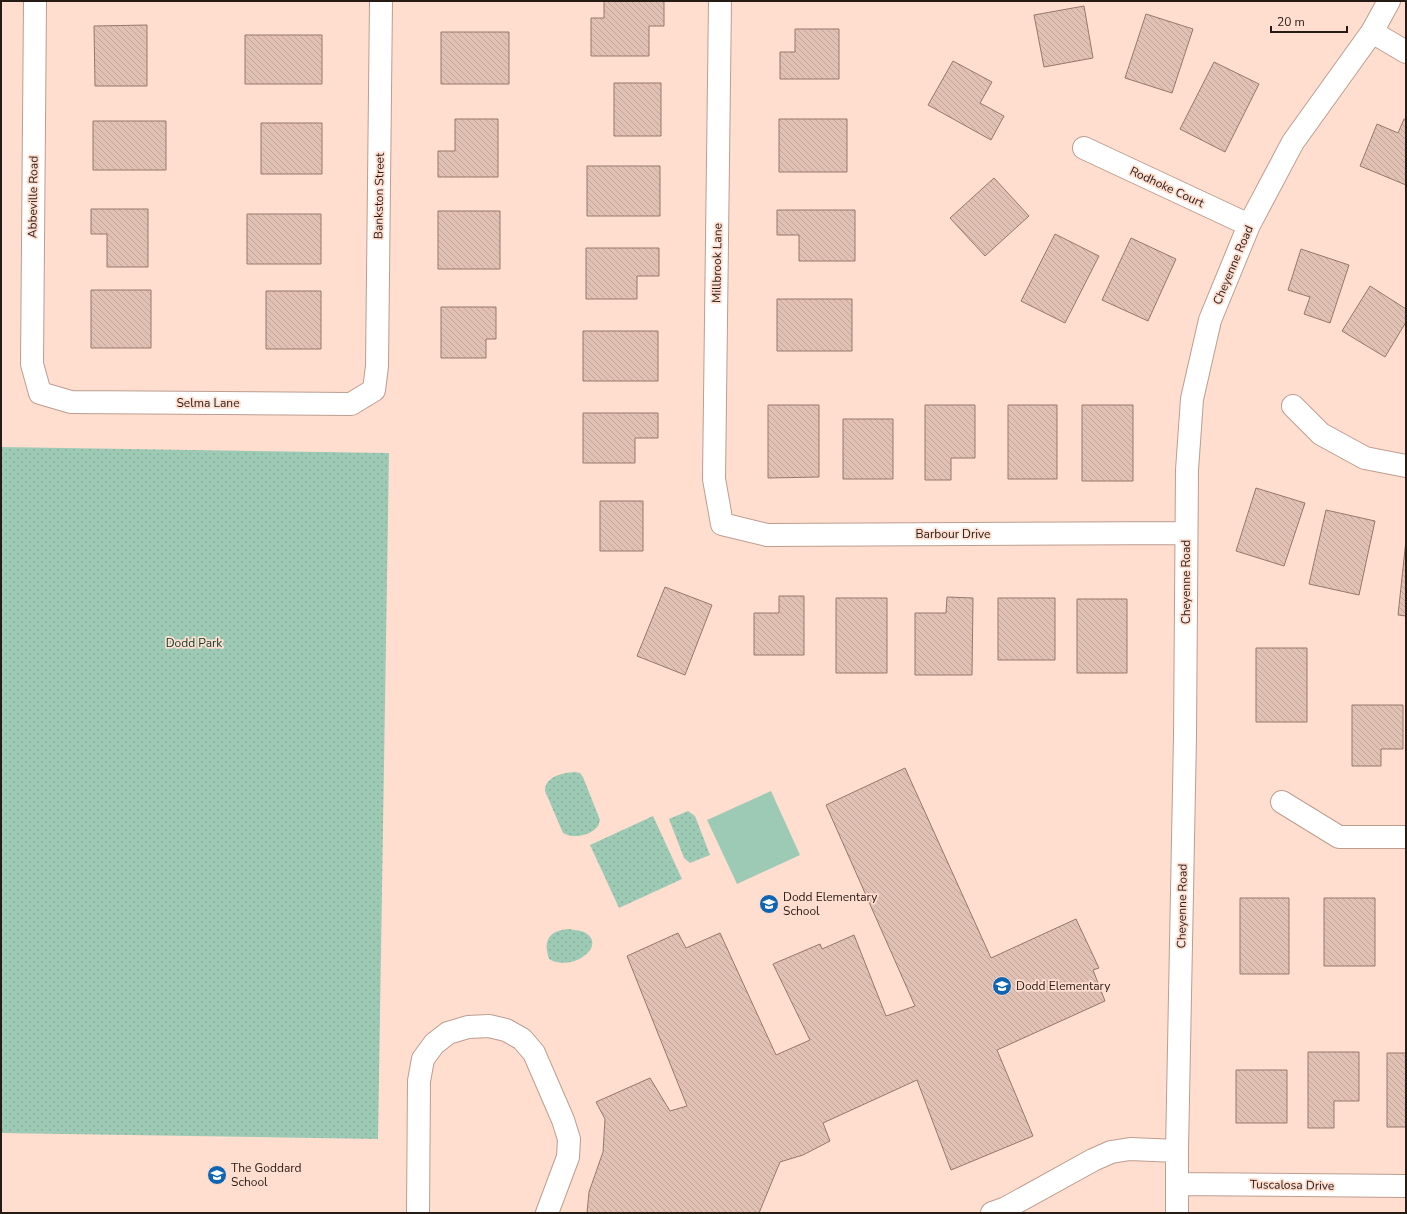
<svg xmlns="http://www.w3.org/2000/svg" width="1407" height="1214" font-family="'Nunito Sans',sans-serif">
	<defs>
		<pattern id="park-dots" width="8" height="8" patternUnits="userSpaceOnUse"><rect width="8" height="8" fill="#9dcab5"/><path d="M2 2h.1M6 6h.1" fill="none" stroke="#87ad9b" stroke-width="1.8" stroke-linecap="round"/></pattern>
		<pattern id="building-back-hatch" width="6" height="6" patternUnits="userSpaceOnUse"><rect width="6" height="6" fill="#e1c1b3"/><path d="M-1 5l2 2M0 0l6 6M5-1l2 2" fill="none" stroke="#c1a599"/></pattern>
	</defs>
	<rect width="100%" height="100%" fill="#ffdecf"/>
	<path fill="#9dcab5" d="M771,791L800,855L737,884L707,820Z"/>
	<path fill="url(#park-dots)" d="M1,447L389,453L378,1139L1,1133Z
		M575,772L580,773L583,777L600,820C599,822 599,824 598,826C591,836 572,839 563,833L545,791C545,776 563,773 575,772Z
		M688,811L695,816L710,855L690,863L684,858L669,819Z
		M653,816L682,879L619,908L590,845Z
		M568,929C573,930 579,930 584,932C609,945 572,973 549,959C543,941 548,931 568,929Z"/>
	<path fill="url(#building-back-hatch)" stroke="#96786b" d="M604,1H664V26H649V56H591V18H604Z
		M1084,6L1093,58L1044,67L1034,15Z
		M1146,14L1193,29L1172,93L1125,78Z
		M147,25V86H95L94,26Z
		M795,29H839V79H780V52H795Z
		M441,32H509V84H441Z
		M245,35H322V84H245Z
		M953,61L992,82L980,103L1004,116L991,140L928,105Z
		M1214,62L1259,84L1225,152L1180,129Z
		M614,83H661V136H614Z
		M455,119H498V177H438V151H455Z
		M779,119H847V172H779Z
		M1404,119H1406V185L1360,166L1377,124L1398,133Z
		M93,121H166V170H93Z
		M261,123H322V174H261Z
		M587,166H660V216H587Z
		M994,178L1029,216L985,256L950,218Z
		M91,209H148V267H107V234H91Z
		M777,210H855V261H799V235H777Z
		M438,211H500V269H438Z
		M247,214H321V264H247Z
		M1055,234L1099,256L1065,323L1021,301Z
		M1131,238L1176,259L1148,321L1102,300Z
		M586,248H659V276H637V299H586Z
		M1301,249L1349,265L1330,323L1304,314L1310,297L1288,290Z
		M1370,286L1406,309V322L1385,357L1342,331Z
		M91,290H151V348H91Z
		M266,291H321V349H266Z
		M777,299H852V351H777Z
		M441,307H496V339H486V358H441Z
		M583,331H658V381H583Z
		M768,405H819V477L768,478Z
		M925,405H975V458H951V480H925Z
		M1008,405H1057V479H1008Z
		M1082,405H1133V481H1082Z
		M583,413H658V438H635V463H583Z
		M843,419H893V479H843Z
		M1256,488L1305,503L1284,566L1236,551Z
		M600,501H643V551H600Z
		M1326,510L1375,521L1359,595L1309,584Z
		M1406,540V616L1398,615Z
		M665,587L712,605L685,675L637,656Z
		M779,596H804V655H754V613H779Z
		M947,597L973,598L972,675H915V613H946Z
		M836,598H887V673H836Z
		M998,598H1055V660H998Z
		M1077,599H1127V673H1077Z
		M1256,648H1307V722H1256Z
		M1352,705H1403V749H1381V766H1352Z
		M905,768L991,958L1076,919L1099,968L1093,970L1105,1001L997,1050L1033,1136L951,1170L917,1080L823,1123L830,1141L803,1155L780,1162L759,1213H587L589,1192L603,1152L605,1119L596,1102L650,1078L670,1111L687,1106L627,956L678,933L686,948L720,933L776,1055L810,1040L773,964L820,944L822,949L854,935L886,1016L915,1006L826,805Z
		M1240,898H1289V974H1240Z
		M1324,898H1375V966H1324Z
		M1308,1052H1359V1101H1334V1128H1308Z
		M1387,1053H1406V1127H1387Z
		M1236,1070H1287V1123H1236Z"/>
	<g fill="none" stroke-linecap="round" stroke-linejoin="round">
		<g stroke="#bc9d90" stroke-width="24">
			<path id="minor" d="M35,1L32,364L40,393L71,402L351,404L374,390L377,366L381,1
				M720,1L714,479L722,524L767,535L1186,533
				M1372,32L1406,52
				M1084,148L1249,225
				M1293,406L1321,434L1365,458L1406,466
				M1282,802L1339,837H1406
				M1177,1184L1406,1186
				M418,1213L419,1081L423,1059L434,1044L448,1033L468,1027L489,1026L506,1030L522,1039L534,1053L563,1120L569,1139L568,1157L547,1213
				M992,1213L1006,1208L1093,1160L1111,1152L1130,1149L1177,1151
				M1177,1213V1151L1185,736L1187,470L1192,399L1210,320L1249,225L1293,142L1372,32L1389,1"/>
		</g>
		<use href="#minor" stroke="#fff" stroke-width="22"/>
	</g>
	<defs>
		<g id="school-disc" transform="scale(1)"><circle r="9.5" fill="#1065b3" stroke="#ffdecf"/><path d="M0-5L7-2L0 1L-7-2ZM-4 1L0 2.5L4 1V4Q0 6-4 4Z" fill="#fff"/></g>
	</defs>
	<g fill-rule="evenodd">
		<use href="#school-disc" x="769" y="904"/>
		<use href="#school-disc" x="1002" y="986"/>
		<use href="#school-disc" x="217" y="1175"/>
	</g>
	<g text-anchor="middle" stroke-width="3.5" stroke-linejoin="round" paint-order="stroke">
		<g font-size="12" fill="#261a15" stroke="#ffdecf">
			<text transform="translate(1167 187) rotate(25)" y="4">Rodhoke Court</text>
			<text transform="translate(379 196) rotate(-89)" y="4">Bankston Street</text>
			<text transform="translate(33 197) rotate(-89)" y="4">Abbeville Road</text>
			<text transform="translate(717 263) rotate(-89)" y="4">Millbrook Lane</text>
			<text transform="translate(1233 265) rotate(-67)" y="4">Cheyenne Road</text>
			<text x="208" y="407">Selma Lane</text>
			<text x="953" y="538">Barbour Drive</text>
			<text transform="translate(1186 582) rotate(-90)" y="4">Cheyenne Road</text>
			<text transform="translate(1182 906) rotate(-89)" y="4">Cheyenne Road</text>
			<text transform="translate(1292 1185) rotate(1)" y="4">Tuscalosa Drive</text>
		</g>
		<g font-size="12" fill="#073a29" stroke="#ffdecf">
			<text x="194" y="647">Dodd Park</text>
		</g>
		<g font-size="12" fill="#261a15" stroke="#ffdecf" text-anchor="start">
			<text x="783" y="901">Dodd Elementary<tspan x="783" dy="14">School</tspan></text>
			<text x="1016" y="990">Dodd Elementary</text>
			<text x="231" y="1172">The Goddard<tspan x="231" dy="14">School</tspan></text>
		</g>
	</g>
	<rect width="1407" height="1214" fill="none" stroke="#261a15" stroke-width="4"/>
	<path d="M1271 26v6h76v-6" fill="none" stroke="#261a15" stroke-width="2"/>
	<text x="1277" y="26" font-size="12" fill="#261a15" stroke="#ffdecf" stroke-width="3" paint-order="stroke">20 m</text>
</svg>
